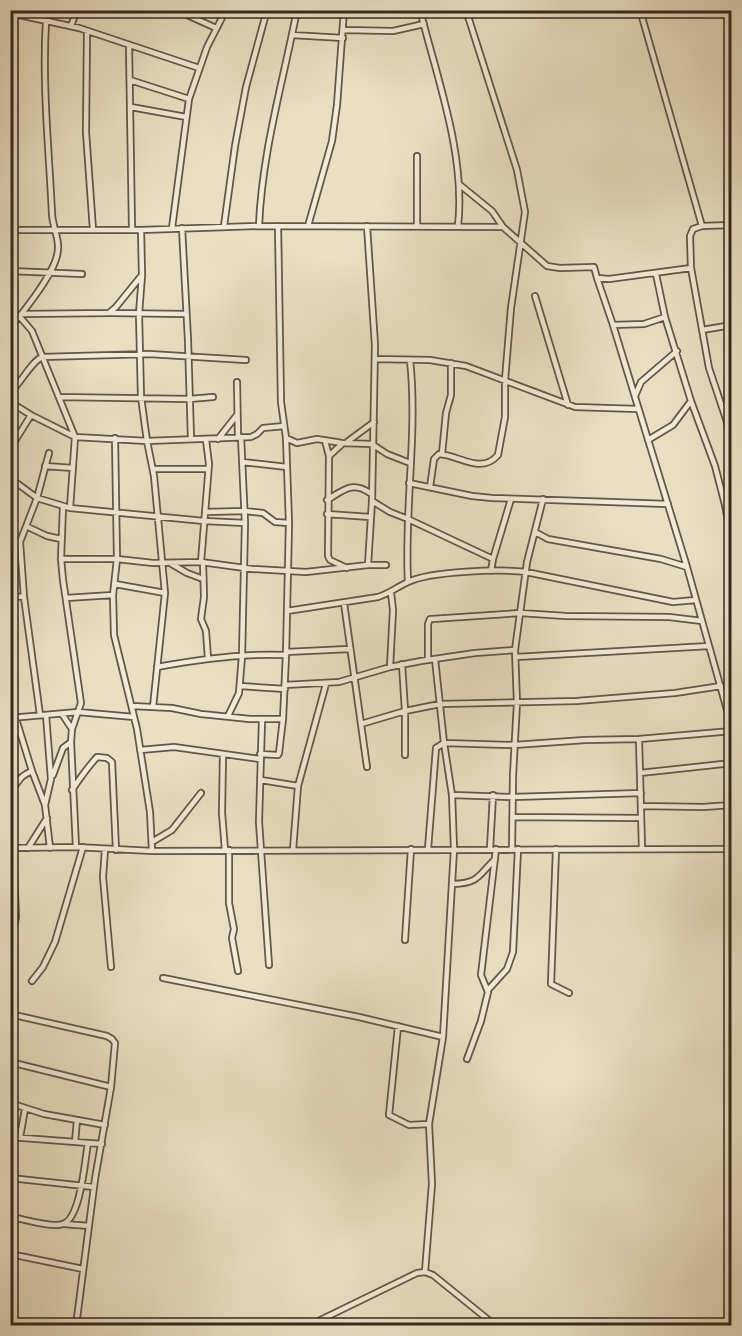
<svg xmlns="http://www.w3.org/2000/svg" width="742" height="1336" font-family="'IM FELL Double Pica',serif">
	<rect width="100%" height="100%" fill="#e9e0c3"/>
	<filter id="stains"><feTurbulence type="fractalNoise" baseFrequency=".00333" numOctaves="4"/><feColorMatrix values="0 0 0 0 .2 0 0 0 0 .09 0 0 0 0 .02 0 0 0 .5 -.17"/></filter>
	<radialGradient id="worn" r=".72"><stop offset=".6" stop-color="#630" stop-opacity="0"/><stop offset="1" stop-color="#630" stop-opacity=".3"/></radialGradient>
	<g fill="none" stroke-linecap="round" stroke-linejoin="round">
		<g stroke="#615749" stroke-width="8">
			<path id="minor" d="M176,10L216,28
				M420,10C437,78 466,156 458,226
				M640,10L702,226
				M10,13L79,28L199,68
				M71,26L77,10
				M344,30L393,31L424,24
				M87,31L86,132L93,230
				M292,35L343,38
				M129,45L132,229
				M130,80L189,99
				M131,107L186,117
				M417,156V226
				M10,163L14,229
				M460,185L492,211L503,227
				M224,226L235,146L246,87L267,10
				M259,226C262,152 283,82 297,10
				M308,226L332,141L337,105L344,10
				M172,228L189,99L207,47L226,10
				M182,228L188,340L191,439
				M10,230H141L259,226L503,227L547,266L560,268L594,267L597,278L609,279L691,268L690,236L693,229L702,226L732,225
				M141,230L142,275L139,314L141,397L147,441L154,476L165,593L153,707
				M691,268L709,368L726,419L732,441
				M10,271L82,274
				M656,274L665,317L691,401L715,466L725,505L732,542
				M597,278L613,325L687,567L732,728
				M535,296L568,405
				M111,313L186,314
				M23,314L109,313L116,307L142,275
				M10,315L20,317L32,331L75,437L70,508
				M613,325L644,324L665,317
				M10,327C24,312 50,278 56,259C62,242 53,230 52,214C49,150 42,85 46,21
				M702,330L732,325
				M375,359L430,360L466,366L575,407L638,409
				M237,382L238,437
				M10,393C21,383 31,362 42,357L149,354L246,360
				M635,396L641,382L677,351
				M59,397L189,399L213,397
				M10,402L31,415L75,437L147,441L251,437L257,434L263,428L284,426
				M115,438L117,559L113,595L114,635L137,729L150,812L152,851
				M286,438L297,443L317,439L342,443L372,444L387,454L410,463
				M218,439L237,415
				M648,440L673,425L691,401
				M325,441L329,456L328,556L330,560L347,568
				M347,442L374,422
				M10,449L31,415
				M442,454L446,413L451,395V363
				M329,456L342,444
				M242,462L287,467
				M45,466L73,468
				M153,469H208
				M10,478L37,498L70,508L204,521L245,523
				M409,483L472,496L492,498L668,504
				M430,487L434,459L439,454C459,455 481,475 498,455L505,417V380L511,308L525,212L517,170L466,10
				M327,500C344,490 352,481 370,493
				M372,501L390,512L408,519L493,559L491,571
				M63,506L61,559L63,580L81,703L72,729L71,742L76,847
				M205,512L245,511L263,513L275,522L289,523
				M327,514L370,517
				M28,527L47,536L61,539
				M535,532L548,539L661,559L687,567
				M61,559H117L153,563L201,562L252,569L306,572L368,565L372,501L375,345L367,226
				M493,559L511,499
				M201,562L209,464L206,440
				M203,562L204,597L201,619L206,631L208,659
				M170,563L187,573L203,579
				M368,565H386
				M408,582C404,508 418,433 410,360
				M115,584L165,593
				M10,596L24,597
				M66,598L113,595
				M344,603L367,767
				M287,611L378,597C390,593 397,587 408,582C431,571 500,569 526,572L673,602L696,600
				M286,652L349,649
				M516,657L709,646
				M428,660V624L430,619H432L520,613L566,616L669,617L702,621
				M402,664L405,711L440,704L577,701L675,693L721,686
				M157,667C200,659 243,653 286,655
				M390,667L393,610L391,593
				M285,685L339,682L390,667L421,661L475,653L515,650
				M240,686L285,689
				M132,706L172,708L201,714L250,719H283L286,655L289,523L286,438L281,402L278,226
				M62,714L72,729
				M40,715L24,597L20,542L37,498L49,453
				M46,715L51,779L45,805L50,848
				M228,716L239,693L242,656L245,523L241,437
				M10,718L78,712L134,717
				M16,719L32,771L45,805
				M262,720L259,822L269,965
				M361,724L405,711V755
				M639,739L642,848
				M140,750L174,747L260,759
				M223,754L222,813L225,850
				M260,754L278,755L279,753L283,719
				M640,773L732,763
				M53,775L63,748L71,742
				M261,780L298,786
				M10,790C21,782 16,778 32,771
				M72,790C80,778 88,767 97,757L107,758L112,762L116,850
				M452,795L513,797L641,793
				M641,806L703,807L732,805
				M513,817L641,818
				M152,842L172,830L201,793
				M10,848L76,847L152,851L732,849
				M28,848L47,818
				M105,849L103,877L111,967
				M428,849L436,748L444,743L514,745L585,740L639,739L732,731
				M490,849L493,795
				M512,849L513,775L517,703L515,650L527,562L543,499
				M556,849L551,984L569,993
				M229,850V903L234,929L232,938L238,971
				M293,850L298,786L326,684
				M453,884C479,883 478,876 495,859
				M405,940L411,849
				M10,948L16,917L13,849
				M163,978L359,1017L443,1037
				M32,981L43,967L55,942L83,847
				M488,990L507,969L513,952L518,849
				M10,1014L107,1036L112,1039L115,1043L111,1087L95,1179L76,1326
				M398,1026L389,1115L409,1125L429,1124
				M467,1059L481,1021L488,992L481,975L496,849
				M10,1062L111,1087
				M10,1103L44,1114L105,1125
				M10,1137L102,1144
				M20,1137L25,1109
				M75,1142L77,1120
				M10,1178L94,1187
				M10,1216L16,1218L10,1228
				M16,1218C27,1220 53,1228 63,1224C81,1218 85,1159 88,1143
				M64,1224L89,1226
				M10,1254L83,1269
				M425,1272L432,1184L429,1124L443,1037L454,849L452,795L444,743L435,659
				M308,1326L417,1273L425,1272L433,1275L496,1326"/>
		</g>
		<use href="#minor" stroke="#f1ebd8" stroke-width="4.5"/>
	</g>
	<rect width="742" height="1336" fill="none" stroke="#e9e0c3" stroke-width="36"/>
	<rect x="12" y="12" width="718" height="1312" fill="none" stroke="#342920" stroke-width="3"/>
	<rect x="18" y="18" width="706" height="1300" fill="none" stroke="#342920" stroke-width="1.5"/>
	<rect width="100%" height="100%" filter="url(#stains)"/>
	<rect width="100%" height="100%" fill="url(#worn)"/>
</svg>
